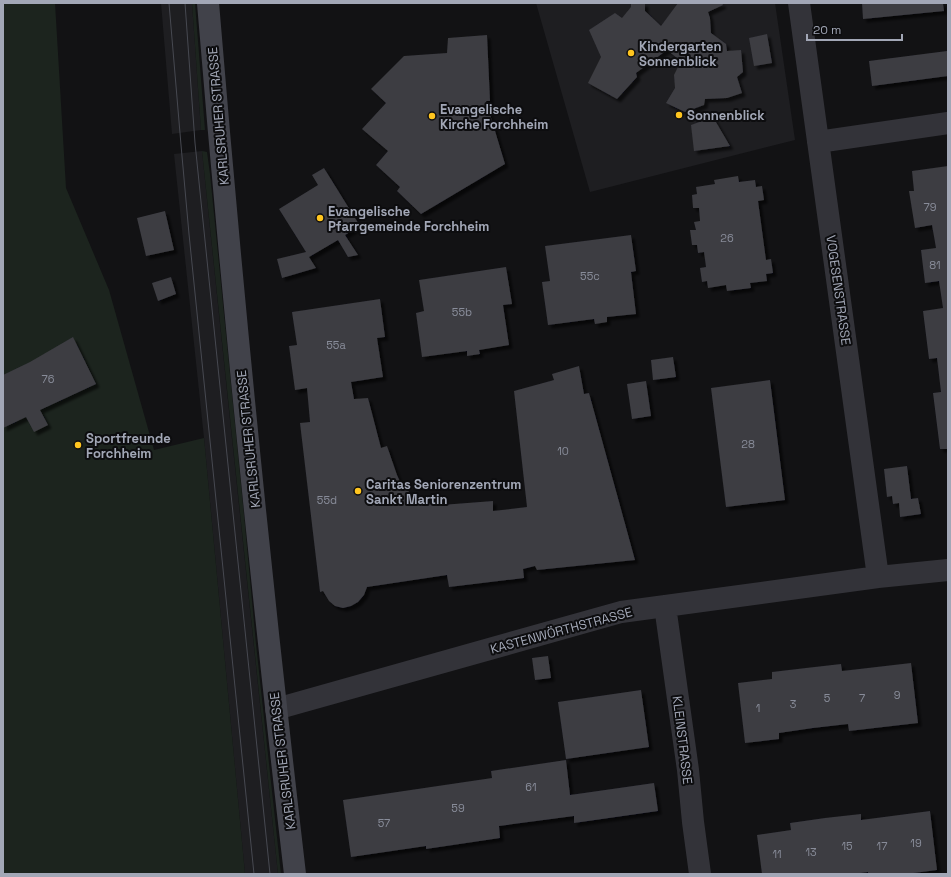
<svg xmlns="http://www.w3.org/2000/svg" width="951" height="877" font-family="'Space Grotesk',sans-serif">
	<defs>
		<filter id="shadow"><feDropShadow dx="3.5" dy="3.5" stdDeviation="1" flood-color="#0009"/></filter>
	</defs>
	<rect width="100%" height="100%" fill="#121214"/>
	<path fill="#1e1e21" d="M161,3H192L201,130L172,134Z
		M536,3H775L795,140L590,192Z
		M202,151L230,420L278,874H245L204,438L174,154Z"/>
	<path fill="#1c241e" d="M3,3H55L66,188L109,290L154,450L204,438L245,874H3Z
		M192,3H195L205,130H201Z
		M202,151L207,152L210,174L244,515L256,644L281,874H278Z"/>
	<path fill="#3c3c42" filter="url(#shadow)" d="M631,3H645V11L661,26L678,3H722L723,5L708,12L710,18L711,33L726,44L727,51L741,50L743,72L737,77L742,93L727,98L705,99L704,105L685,112L666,103L675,88L674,75L678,67L677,58L667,50L636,73L637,77L617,99L588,83L601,57L589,30L615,13L622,18L631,7Z
		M862,3H943L944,11L863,19Z
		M767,34L772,63L754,66L749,38Z
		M487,35L490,101H486L505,164L421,214L397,191L400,187L376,165L388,151L362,129L386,103L371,89L404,56L447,53L448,38Z
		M947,51L948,61V76L872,86L869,61Z
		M713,117L730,146L694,151L691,125Z
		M948,166V449H940L933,393L941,392L937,358L929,359L923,311L943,308L939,281L925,283L921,250L936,248L932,225L915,228L909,191H914L912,171Z
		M324,168L360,226L345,235L358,255L348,257L338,240L309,257L316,268L282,278L277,259L306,252L279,209L318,185L312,175Z
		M738,176L739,182L755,180L756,187L762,186L764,200L758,201L766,260L771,259L773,273L766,274L767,281L750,283L751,288L727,291L726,285L708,288L707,281L702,282L700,268L706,267L704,252L698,253L697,245H692L690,230H696L694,222L700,221L699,208H693L692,195L697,194L696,187L715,184L714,180Z
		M165,211L174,250L146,256L137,218Z
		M631,235L636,271L631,272L636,314L607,317V322L595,324L594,319L548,325L542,282L550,281L545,246Z
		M506,267L512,304L503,305L509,345L479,350L480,354L467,356V351L422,357L416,313L424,311L419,280Z
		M171,277L176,294L158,301L152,283Z
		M380,299L385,337L377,338L383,377L351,382L354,399L368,398L381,448L387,446L397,475L402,486L413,495L428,503L441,505L493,501V511L527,507L514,391L554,380L552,374L579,366L584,394L589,393L635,560L537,570L535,566L523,569L524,578L449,587L447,575L367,587L364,595L358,602L351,606L343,608L335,606L329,601L323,591L320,592L300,423L310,422L307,388L295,390L289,346L297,345L292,312Z
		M73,337L96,384L40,410L48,425L34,432L26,417L3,428V375L30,362Z
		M673,357L676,377L653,380L651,360Z
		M770,380L785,500L726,507L711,388Z
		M646,381L651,416L632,419L627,384Z
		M907,466L911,499L918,498L921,514L900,517L899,503L893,504L892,496L887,497L884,469Z
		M548,656L551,678L535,680L532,658Z
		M911,663L918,723L849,731L848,724L813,728L779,733V739L745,743L738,683L772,679V672L806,668L841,664L842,671Z
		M641,690L649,747L566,759L558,702Z
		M566,760L570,795L654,783L658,811L574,823V816L499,826L500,838L426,849V846L351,857L343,800L492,778L491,771Z
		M930,811L937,870L906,874H868V872L853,874H762L757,835L791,830L790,823L825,818L861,814V820Z"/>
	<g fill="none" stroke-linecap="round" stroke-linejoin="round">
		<path stroke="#333339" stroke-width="22" d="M799,3L878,577
			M818,142L948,123
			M665,606L688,770L693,822L700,874
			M276,709L621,612L878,577L948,570"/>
		<path stroke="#41424a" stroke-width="22" d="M208,3C232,294 261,584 295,874"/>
		<path stroke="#474951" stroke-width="1" d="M169,3L181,145L189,234L254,874
			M185,3L195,143L270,874"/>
	</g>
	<g fill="#ffc51f" stroke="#0d0d0f" stroke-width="1.5">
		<circle cx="631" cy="53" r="4"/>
		<circle cx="679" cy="115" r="4"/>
		<circle cx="432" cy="116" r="4"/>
		<circle cx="320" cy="218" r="4"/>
		<circle cx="78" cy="445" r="4"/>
		<circle cx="358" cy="491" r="4"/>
	</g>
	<g text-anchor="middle" stroke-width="4" stroke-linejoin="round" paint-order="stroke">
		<g font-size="11" fill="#888c99">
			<text x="930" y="211">79</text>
			<text x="727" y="242">26</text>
			<text x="935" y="269">81</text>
			<text x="590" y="280">55c</text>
			<text x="462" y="316">55b</text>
			<text x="336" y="349">55a</text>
			<text x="48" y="383">76</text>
			<text x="748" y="448">28</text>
			<text x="563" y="455">10</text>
			<text x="327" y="504">55d</text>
			<text x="897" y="699">9</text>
			<text x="827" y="702">5</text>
			<text x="862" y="702">7</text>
			<text x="793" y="708">3</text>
			<text x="758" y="712">1</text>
			<text x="531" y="791">61</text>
			<text x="458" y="812">59</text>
			<text x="384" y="827">57</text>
			<text x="916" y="847">19</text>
			<text x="847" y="850">15</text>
			<text x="882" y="850">17</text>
			<text x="811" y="856">13</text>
			<text x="777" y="858">11</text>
		</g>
		<g font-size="13" font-weight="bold" fill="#a2a7b6" stroke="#0d0d0f" text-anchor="start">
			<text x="639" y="51">Kindergarten<tspan x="639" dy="15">Sonnenblick</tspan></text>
			<text x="440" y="114">Evangelische<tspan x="440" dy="15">Kirche Forchheim</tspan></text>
			<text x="687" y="120">Sonnenblick</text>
			<text x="328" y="216">Evangelische<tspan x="328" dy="15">Pfarrgemeinde Forchheim</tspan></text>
			<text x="86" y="443">Sportfreunde<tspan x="86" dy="15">Forchheim</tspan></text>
			<text x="366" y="489">Caritas Seniorenzentrum<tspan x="366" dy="15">Sankt Martin</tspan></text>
		</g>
		<g font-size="13" fill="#a2a7b6" stroke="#0d0d0f">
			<text transform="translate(218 116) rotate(-95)" y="5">KARLSRUHER STRASSE</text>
			<text transform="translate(839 290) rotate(82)" y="5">VOGESENSTRASSE</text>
			<text transform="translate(248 439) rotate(-96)" y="5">KARLSRUHER STRASSE</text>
			<text transform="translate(561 630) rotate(-15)" y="5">KASTENWÖRTHSTRASSE</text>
			<text transform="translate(683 740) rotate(83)" y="5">KLEINSTRASSE</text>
			<text transform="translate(282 761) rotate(-97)" y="5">KARLSRUHER STRASSE</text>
		</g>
	</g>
	<rect width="951" height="877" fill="none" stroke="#a2a7b6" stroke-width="8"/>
	<path d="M807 34v6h95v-6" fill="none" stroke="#a2a7b6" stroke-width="2"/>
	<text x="813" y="34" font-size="12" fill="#a2a7b6" stroke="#0d0d0f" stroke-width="3" paint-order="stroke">20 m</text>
</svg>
